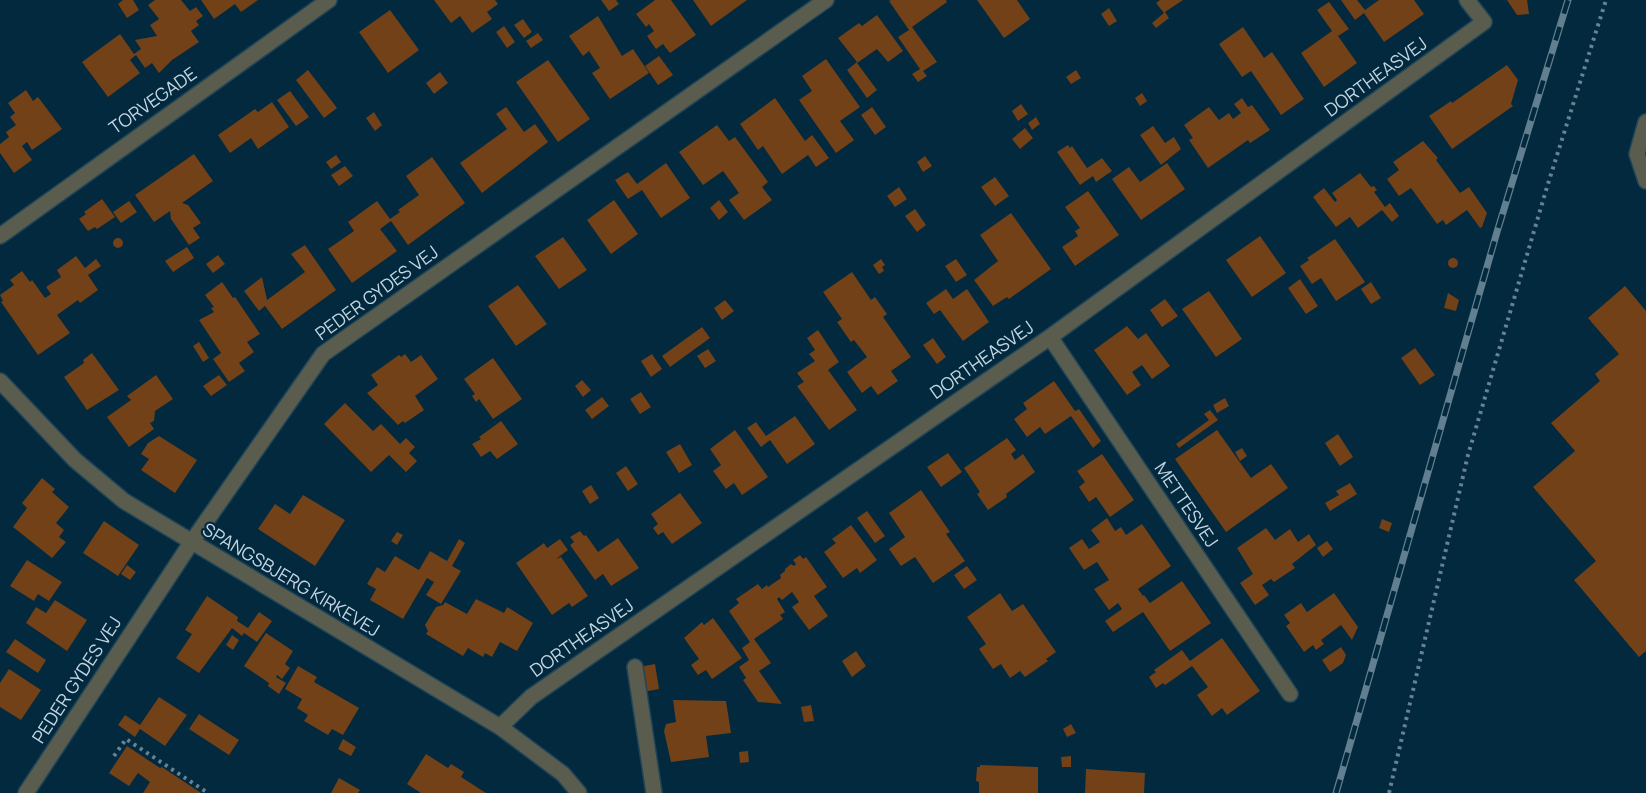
<svg xmlns="http://www.w3.org/2000/svg" width="1646" height="793" font-family="Manrope,sans-serif">
	<rect width="100%" height="100%" fill="#02293d"/>
	<path fill="#724117" d="M123,0H133L139,10L127,18L118,4Z
		M155,0H181L190,11L196,7L203,16L196,21L199,25L191,31L199,42L172,60L159,73L152,63L145,68L136,55L130,60L140,73L108,97L82,62L120,34L134,54L141,49L135,40L157,36L150,25L159,19L148,5Z
		M201,0H258L241,12L235,4L214,19Z
		M434,0H495L498,4L487,12L492,19L472,33L460,16L451,23Z
		M601,0H616L619,4L609,11Z
		M655,0H671L696,35L670,53L663,44L656,49L647,36L654,31L649,24L646,27L636,14Z
		M693,0H747L711,26Z
		M891,0H946L947,2L912,27L937,62L923,71L927,76L918,82L912,74L920,69L898,37L909,30L889,1Z
		M977,0H1017L1030,19L1004,38Z
		M1160,0H1183L1165,12L1169,18L1156,28L1152,23L1164,13L1156,3Z
		M1341,0H1357L1365,10L1379,0H1414L1424,14L1384,42L1364,13L1355,20Z
		M1507,0H1527L1529,14L1517,15Z
		M1329,2L1349,29L1338,36L1357,63L1324,87L1301,53L1332,31L1317,10Z
		M1109,8L1117,21L1109,26L1101,14Z
		M390,10L419,50L388,73L359,32Z
		M877,15L903,51L888,62L877,49L857,63L877,90L867,98L847,70L857,62L838,38L859,23L862,26Z
		M598,16L622,56L633,49L649,73L610,99L592,73L600,68L589,51L583,56L569,36Z
		M523,19L532,32L524,38L514,25Z
		M504,26L515,42L507,48L496,32Z
		M1243,27L1264,58L1272,52L1304,99L1281,115L1251,71L1242,77L1219,44Z
		M538,33L543,40L531,48L526,41Z
		M659,56L673,75L658,85L645,66Z
		M826,59L860,107L840,121L854,140L836,153L799,100L812,91L802,76Z
		M548,60L590,119L558,142L516,82Z
		M1507,65L1518,80L1511,104L1513,106L1452,149L1429,116L1451,101L1452,103Z
		M308,70L337,108L324,118L296,80Z
		M1076,70L1081,78L1071,84L1066,77Z
		M440,72L448,83L434,94L426,83Z
		M26,90L33,101L38,97L62,129L32,150L27,142L22,146L32,160L14,173L0,153V144L9,137L6,132L16,125L10,117L15,113L8,103Z
		M290,91L309,117L296,126L277,100Z
		M1142,93L1147,101L1140,106L1135,98Z
		M775,98L805,141L812,135L829,158L816,167L808,155L782,174L763,146L758,150L740,124Z
		M1242,98L1248,107L1252,105L1270,130L1250,143L1248,140L1208,168L1189,140L1193,138L1184,125L1209,107L1219,120L1229,113L1233,119L1241,113L1234,104Z
		M272,102L289,127L258,149L251,138L230,153L218,135L255,109L258,112Z
		M1021,104L1028,114L1018,121L1012,111Z
		M506,107L524,132L535,124L548,142L482,193L460,163L507,129L496,114Z
		M872,107L886,127L875,135L861,115Z
		M374,112L382,125L375,131L366,118Z
		M1036,117L1040,124L1032,130L1028,123Z
		M717,125L729,141L735,137L768,182L762,187L772,200L744,220L729,200L739,193L723,171L703,185L679,152Z
		M1153,126L1165,143L1174,137L1181,149L1161,165L1140,135Z
		M1025,128L1033,138L1020,149L1012,139Z
		M1423,141L1438,158L1436,160L1460,193L1469,187L1487,213L1482,227L1480,228L1467,210L1446,225L1443,220L1437,224L1411,188L1399,196L1387,179L1399,170L1393,162Z
		M1068,145L1070,148L1072,146L1087,168L1102,158L1112,171L1096,182L1093,176L1080,185L1057,152Z
		M194,154L213,181L182,203L188,205L201,223L193,228L200,238L189,245L171,219L170,211L154,222L135,195Z
		M336,155L341,162L331,169L326,162Z
		M925,156L932,166L923,172L917,162Z
		M432,157L465,203L408,245L391,221L380,229L397,251L352,283L328,249L354,231L348,222L377,201L390,219L400,212L398,210L419,195L406,176Z
		M666,163L690,198L661,218L642,190L628,199L615,180L628,172L637,184Z
		M1167,163L1185,189L1141,220L1112,179L1129,167L1140,182Z
		M345,166L353,176L339,186L331,175Z
		M1360,173L1371,187L1374,186L1377,190L1374,192L1385,207L1390,203L1399,216L1392,222L1382,210L1358,228L1350,217L1336,227L1313,197L1324,188L1335,202L1337,200L1332,193Z
		M995,177L1009,196L995,206L981,187Z
		M899,187L907,199L895,207L887,196Z
		M1088,191L1119,235L1075,266L1062,247L1078,236L1075,231L1080,228L1065,207Z
		M102,199L115,217L97,229L95,227L88,231L79,219L86,214L84,212Z
		M614,200L638,234L611,254L587,220Z
		M719,200L728,212L719,220L710,208Z
		M129,201L137,212L121,223L113,212Z
		M915,209L926,225L917,232L905,216Z
		M1011,213L1051,269L1009,299L1007,297L993,306L974,280L998,261L980,235Z
		M1260,236L1286,273L1252,297L1226,260Z
		M563,237L587,270L559,289L535,256Z
		M113 243a5 5 0 1 1 10 0a5 5 0 1 1-10 0Z
		M1335,239L1365,282L1336,301L1321,278L1312,284L1300,266L1309,260L1307,258Z
		M305,245L336,290L282,329L265,306L259,311L244,291L262,277L267,300L305,272L291,254Z
		M187,247L194,258L173,272L165,261Z
		M218,255L225,264L213,273L206,264Z
		M76,256L85,268L96,259L101,266L88,275L98,290L80,303L78,300L57,315L70,333L38,355L1,302L3,301L0,295L14,285L10,280L22,271L30,282L32,280L45,298L51,294L46,287L61,277L57,270Z
		M1448 263a5 5 0 1 1 10 0a5 5 0 1 1-10 0Z
		M881,259L885,265L882,267L884,271L879,274L873,265Z
		M956,259L967,275L956,282L945,266Z
		M852,272L871,300L875,297L887,314L883,317L911,357L891,371L898,381L878,395L871,386L862,393L847,372L867,357L854,340L851,342L837,322L842,319L823,292Z
		M1300,279L1318,306L1306,314L1288,288Z
		M222,282L233,298L235,297L260,334L247,342L254,352L239,363L245,371L229,382L213,359L221,353L199,320L214,312L211,308L214,307L205,295Z
		M1371,282L1381,298L1371,304L1361,289Z
		M518,285L547,324L516,346L488,306Z
		M1625,286L1646,311V651L1639,657L1574,580L1596,561L1533,487L1575,451L1551,423L1600,381L1595,374L1619,354L1588,318Z
		M946,289L953,299L967,289L989,322L963,341L940,310L934,314L926,303Z
		M1209,291L1242,339L1216,357L1182,309Z
		M1448,293L1459,300L1456,311L1444,308Z
		M1165,299L1178,316L1162,327L1150,310Z
		M725,300L734,311L722,320L714,308Z
		M1127,326L1138,339L1146,333L1170,366L1152,379L1142,365L1132,372L1141,385L1127,395L1094,350Z
		M702,327L710,338L670,367L662,356Z
		M818,330L839,362L828,370L857,410L829,430L797,386L804,382L797,373L815,361L809,354L815,350L807,338Z
		M933,338L946,357L937,364L923,345Z
		M199,342L209,358L203,362L193,346Z
		M1415,348L1435,375L1420,385L1401,358Z
		M708,349L716,361L705,368L697,356Z
		M92,353L119,390L87,410L64,377L84,363L83,360Z
		M405,354L411,362L421,355L438,379L415,396L424,410L405,423L403,421L398,425L367,393L378,385L371,375L399,355L401,357Z
		M652,354L662,369L651,377L641,361Z
		M493,358L522,399L493,419L479,399L476,402L472,396L475,394L464,379Z
		M156,375L173,399L155,411L154,421L150,423L154,429L129,447L107,417L131,400L127,396Z
		M219,375L227,385L211,396L203,386Z
		M582,380L591,390L583,397L575,386Z
		M1054,381L1075,411L1079,409L1101,441L1093,448L1071,416L1045,434L1040,427L1027,437L1014,419L1027,409L1023,403Z
		M641,392L651,407L640,414L630,399Z
		M602,397L609,406L592,419L585,410Z
		M1225,398L1229,406L1217,413L1213,405Z
		M345,403L373,431L381,424L400,444L406,438L415,447L409,453L417,461L406,472L389,455L371,472L324,424Z
		M1210,410L1218,420L1179,448L1176,444L1209,420L1204,414Z
		M795,416L815,444L787,464L770,440L761,447L747,428L756,422L766,436Z
		M501,421L518,444L497,459L490,451L481,457L472,444L481,439L479,437Z
		M735,430L768,477L742,495L734,483L726,489L713,471L721,465L710,449Z
		M1217,430L1251,478L1271,464L1288,488L1226,532L1175,459Z
		M1338,434L1353,457L1340,466L1325,443Z
		M159,436L197,460L175,493L141,470L149,459L141,454L148,443Z
		M1007,438L1016,450L1011,454L1015,460L1023,454L1035,472L1006,494L1007,497L988,510L977,494L980,492L964,468Z
		M680,444L692,465L679,473L666,452Z
		M1242,448L1247,456L1240,461L1235,452Z
		M948,453L962,472L941,487L927,467Z
		M1102,454L1134,500L1110,517L1096,497L1089,502L1079,487L1085,482L1077,471Z
		M626,466L638,484L628,491L616,473Z
		M42,478L55,489L52,492L69,507L56,523L64,530L59,537L66,542L52,558L13,527L27,508L22,503Z
		M1350,483L1357,494L1330,511L1325,503L1339,495L1336,491Z
		M591,485L599,498L590,504L582,491Z
		M921,490L950,532L946,534L965,561L933,583L915,557L901,566L889,549L905,537L889,513Z
		M680,493L702,523L672,544L663,532L658,535L653,528L658,524L651,514Z
		M303,495L345,520L315,566L258,529L275,504L290,514Z
		M867,511L885,536L875,543L857,518Z
		M1107,518L1115,531L1121,527L1126,535L1142,524L1171,566L1138,589L1143,596L1144,595L1150,603L1182,581L1211,623L1170,651L1143,612L1113,632L1105,621L1122,609L1118,603L1109,610L1094,589L1109,580L1097,562L1084,570L1069,548L1082,539L1089,549L1100,542L1091,530Z
		M1382,519L1392,523L1389,532L1379,528Z
		M104,521L139,545L118,576L83,553Z
		M851,525L877,560L860,573L857,568L843,578L824,552L836,543L832,539Z
		M1266,528L1275,540L1290,529L1298,542L1309,534L1316,545L1292,564L1295,568L1274,582L1271,579L1262,585L1269,595L1255,605L1240,583L1253,574L1237,548Z
		M580,531L584,536L586,535L598,552L618,538L639,568L611,586L603,574L595,580L570,545L574,542L570,537Z
		M397,532L403,535L397,545L391,541Z
		M459,539L465,543L452,566L461,571L441,604L426,595L434,582L427,578L403,619L370,600L376,589L367,584L377,567L385,572L395,556L419,570L430,551L447,561Z
		M560,539L568,550L556,559L561,557L588,596L572,607L569,603L552,615L516,563L544,543L547,548Z
		M1327,541L1333,549L1323,557L1317,548Z
		M800,555L803,559L806,557L827,587L814,596L828,616L809,630L792,607L799,602L792,592L782,600L779,597L777,599L785,612L780,615L783,619L754,639L771,663L759,671L782,704L758,702L743,680L746,678L739,667L749,660L742,648L750,642L729,611L739,603L736,599L758,584L762,589L767,585L768,587L781,578L780,575L785,571V569L791,564L794,566L796,564L793,560Z
		M27,560L62,582L49,601L38,594L34,601L10,586Z
		M127,565L136,572L130,580L121,574Z
		M967,566L977,580L964,589L954,575Z
		M1000,593L1012,611L1023,604L1056,652L1046,659L1048,661L1025,677L1020,671L1010,678L1001,664L993,669L979,649L986,644L967,617Z
		M1334,593L1358,627L1352,640L1341,625L1321,640L1324,644L1316,650L1313,645L1304,652L1286,626L1290,623L1284,615L1301,603L1307,612Z
		M207,596L238,617L237,621L248,628L259,612L272,621L257,642L244,633L242,636L232,628L199,673L176,658L192,634L185,630Z
		M476,599L504,613L507,607L533,623L517,651L500,642L492,657L485,653L483,657L468,648L463,656L426,634L428,631L425,625L436,607L443,605L445,602L467,614Z
		M55,600L87,620L67,651L26,623L36,607L46,613Z
		M713,618L742,658L712,679L706,670L698,675L691,665L699,659L684,638L702,622L704,625Z
		M266,633L293,651L285,664L290,668L282,679L277,675L276,677L286,683L279,694L268,686L269,683L244,666Z
		M232,635L239,640L233,650L226,645Z
		M1222,638L1260,691L1227,715L1222,708L1212,716L1197,695L1208,687L1192,666L1165,685L1163,683L1156,688L1149,677L1156,672L1154,670L1182,650L1190,661Z
		M15,639L46,660L38,673L6,652Z
		M1341,647L1346,655L1343,663L1330,672L1322,660Z
		M856,651L866,666L852,677L842,661Z
		M655,664L659,689L643,692L639,667Z
		M298,666L317,677L314,682L359,708L343,735L332,729L328,735L304,721L308,715L297,708L302,699L285,689Z
		M9,669L41,690L21,720L0,707V683Z
		M159,697L187,715L165,746L140,729L135,737L118,725L125,715L140,725Z
		M673,700L726,701L731,733L706,736L709,757L671,762L664,731L666,724L676,722Z
		M811,705L814,721L804,722L801,707Z
		M199,714L239,740L229,755L189,729Z
		M1071,724L1076,733L1067,737L1063,729Z
		M343,739L356,747L351,756L338,749Z
		M127,746L160,768L162,767L201,793H143L150,782L138,773L129,786L109,773Z
		M748,751L749,762L740,763L739,752Z
		M426,754L448,768L451,764L464,772L461,777L486,793H421L407,784Z
		M1071,756V767H1062L1061,757Z
		M980,765L1038,767V793H979V782L976,781L977,767H980Z
		M1086,769L1145,773L1144,793H1085Z
		M339,778L360,790L358,793H331Z"/>
	<g fill="none" stroke-linecap="round" stroke-linejoin="round">
		<g stroke="#214558" stroke-width="18">
			<path id="service" d="M1646,122L1637,154L1646,181"/>
		</g>
		<g stroke="#214558" stroke-width="18">
			<path id="minor" d="M0,236L329,0
				M1050,337L1290,694
				M635,667L654,793
				M500,727L531,697L1050,337L1484,22L1467,0
				M26,793L191,543L323,354L826,0"/>
		</g>
		<g stroke="#214558" stroke-width="18">
			<path id="tertiary" d="M0,381L75,460L124,501L500,727L563,774L579,793"/>
		</g>
		<path stroke="#668293" stroke-width="4" stroke-dasharray="3 4.5" stroke-linecap="butt" d="M114,756L126,739L208,793
			M1389,793L1468,455L1547,187L1606,0"/>
		<use href="#service" stroke="#5a5d4e" stroke-width="15"/>
		<use href="#minor" stroke="#5a5d4e" stroke-width="15"/>
		<use href="#tertiary" stroke="#5a5d4e" stroke-width="15"/>
		<g stroke="#627f8f" stroke-width="7">
			<path id="rail" d="M1336,793L1497,232L1568,0"/>
		</g>
		<use href="#rail" stroke="#02293d" stroke-width="4.5" stroke-dasharray="14" stroke-linecap="butt"/>
	</g>
	<g text-anchor="middle" stroke-width="4.5" stroke-linejoin="round" paint-order="stroke">
		<g font-size="18" fill="#c3d6e3" stroke="#02293d">
			<text transform="translate(1376 77) rotate(-36)" y="6">DORTHEASVEJ</text>
			<text transform="translate(153 101) rotate(-35)" y="6">TORVEGADE</text>
			<text transform="translate(377 293) rotate(-36)" y="6">PEDER GYDES VEJ</text>
			<text transform="translate(982 360) rotate(-35)" y="6">DORTHEASVEJ</text>
			<text transform="translate(1186 505) rotate(56)" y="6">METTESVEJ</text>
			<text transform="translate(291 580) rotate(31)" y="6">SPANGSBJERG KIRKEVEJ</text>
			<text transform="translate(582 638) rotate(-35)" y="6">DORTHEASVEJ</text>
			<text transform="translate(77 680) rotate(-57)" y="6">PEDER GYDES VEJ</text>
		</g>
	</g>
</svg>
